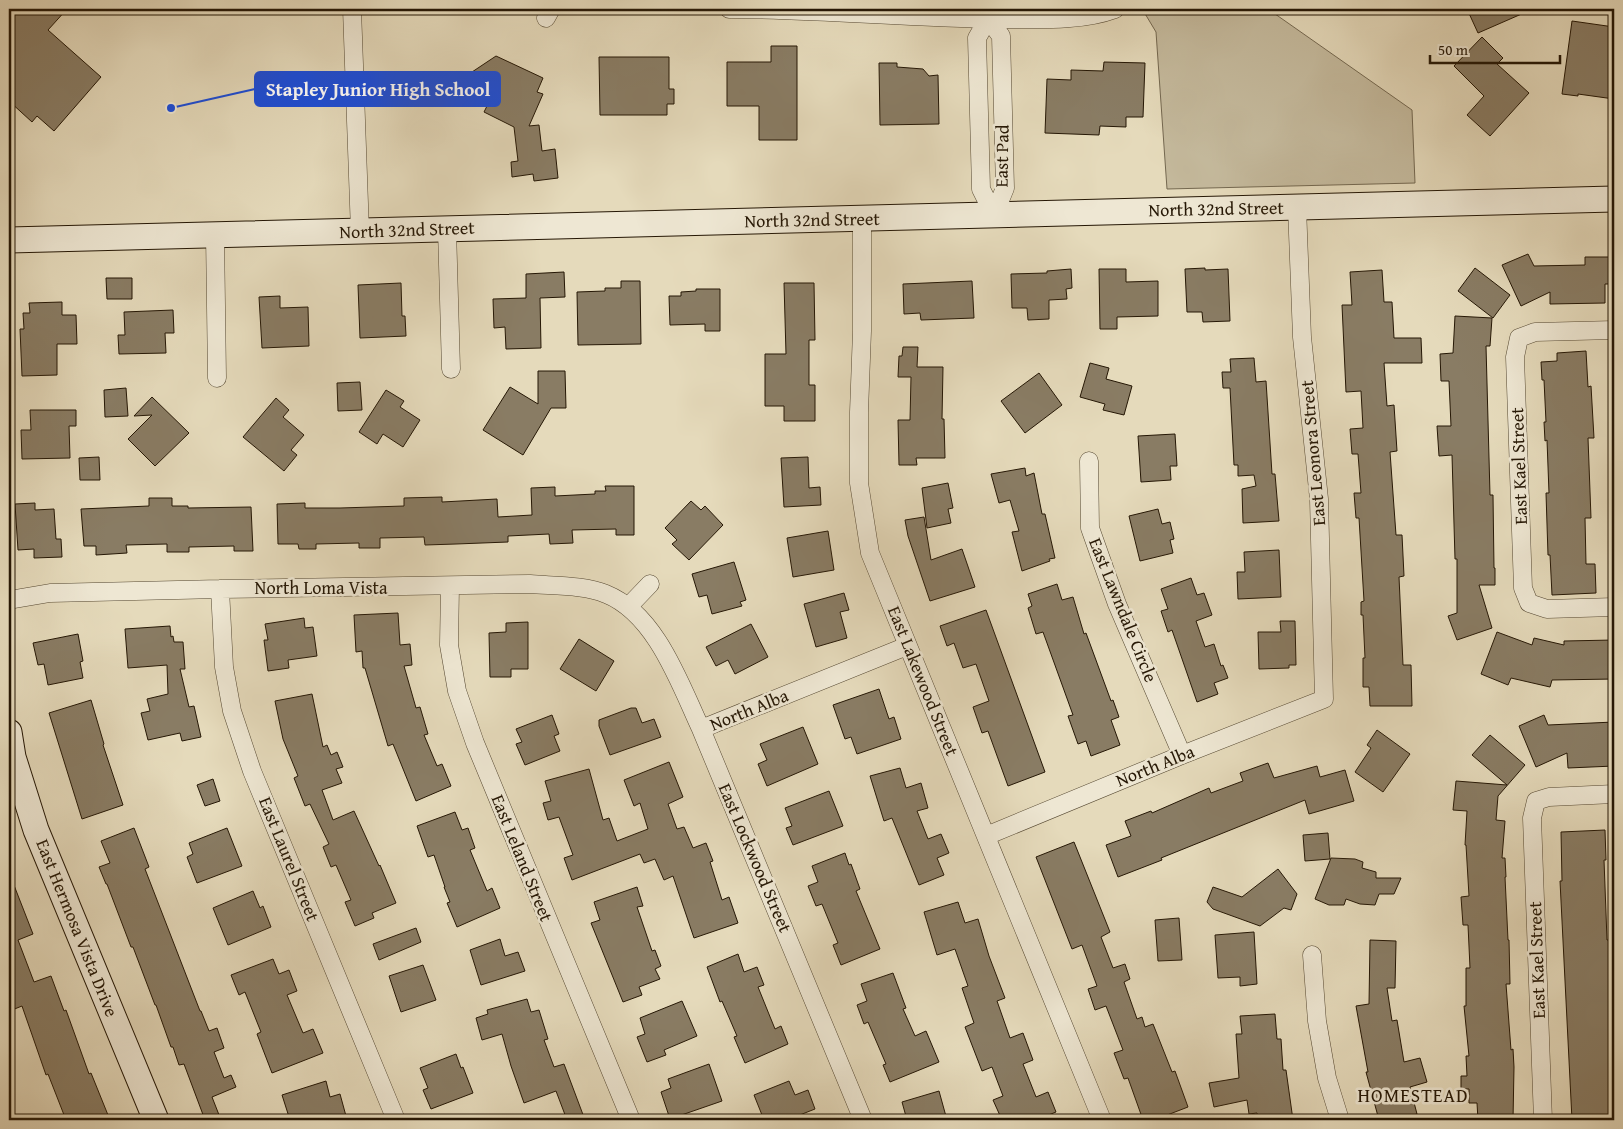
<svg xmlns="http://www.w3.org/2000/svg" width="1623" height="1129" font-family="'Gentium Book Plus',serif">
	<rect width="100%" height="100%" fill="#e5dabb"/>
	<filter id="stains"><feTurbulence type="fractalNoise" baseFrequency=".004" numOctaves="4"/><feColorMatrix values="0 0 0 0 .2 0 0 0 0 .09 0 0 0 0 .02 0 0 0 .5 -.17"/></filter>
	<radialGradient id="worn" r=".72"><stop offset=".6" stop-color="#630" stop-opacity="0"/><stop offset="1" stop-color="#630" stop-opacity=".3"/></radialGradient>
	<path fill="#c4b99c" stroke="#746850" d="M1148,9H1268L1412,110L1415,183L1167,189L1156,32L1144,12Z"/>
	<path fill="#897c64" stroke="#251705" d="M9,9H67L48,30L101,77L54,131L37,116L32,122L9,101Z
		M1467,9H1533L1478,33Z
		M1572,21L1614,27V99L1578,94V96L1562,94Z
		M1482,37L1503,58L1497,64L1529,93L1490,136L1467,115L1484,96L1454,66Z
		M771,46H797V140H759V106H727V62H771Z
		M496,56L543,78L537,92L543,94L529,126L539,125L542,151L555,149L558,178L534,181L533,174L512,177L511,162L518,161L514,127L484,112L488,104L461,91L469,74Z
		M599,57H669V89H674V104H667V115H600Z
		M1104,62L1145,63L1143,117H1126V127L1100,126L1099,135L1045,133L1047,79L1071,80V70L1103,71Z
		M879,63H897V67L923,69L929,76L938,75L939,124L880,125Z
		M1528,254L1534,266L1585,265V257H1613V284H1605V303L1550,304V292L1521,306L1502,265Z
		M1205,268V270L1228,269L1230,321L1203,322L1202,312H1187L1185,269Z
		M1475,268L1510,295L1493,318L1458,291Z
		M1071,269L1072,288L1066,289L1067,299L1049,300V319L1028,320L1027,308H1012L1011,274L1047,273V271Z
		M1099,269H1126V282L1158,281V316L1117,317V329H1100Z
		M1382,270L1384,302H1392L1394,338H1421L1422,363H1384L1387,406L1394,405L1397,451L1390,452L1396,535H1402L1404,576L1399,577L1403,665H1411L1412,706H1370L1369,687H1363V658H1365L1363,615H1361V602L1364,601L1359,518H1356L1354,493H1361L1358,454H1352L1350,429L1363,428L1361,391L1346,392L1342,305H1352L1350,272Z
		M564,272L565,297L540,298L541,348L506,349L505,327L494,328L493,299L526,298V274Z
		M106,278H132V299H107Z
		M621,281H640L641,344L578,345L577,292L605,291V288H621Z
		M972,281L974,318L921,320L920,313L904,314L903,284Z
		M401,283L402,316H405L406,336L360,338L358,285Z
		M784,283H814L815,340H809V385H815V421H784V406H765V354H786Z
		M696,289H720V331H705V324L670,325L669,296H681V292L696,291Z
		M280,296V308L308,307L309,346L262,348L259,297Z
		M62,302V315H76L77,344H57V375L22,376L20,329H24L23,313H30L29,303Z
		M173,310L174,333H165L166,353L119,354L118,335H125L124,312Z
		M1455,316L1492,318L1490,346H1486L1490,495H1493L1494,568H1495V585H1479L1492,628L1457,640L1448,616L1457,613V559H1455L1452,455L1439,456L1437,426H1451L1449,381H1441L1440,354L1453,353Z
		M903,347H918L917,367H943L942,419H944L945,458H916L917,465H899L898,420H910L911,377H898L899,356H902Z
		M1586,351L1588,387L1591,386L1594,438H1588L1591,518H1585L1586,564H1595L1596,593L1552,595L1550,555H1548L1546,493H1549L1547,440L1545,441L1544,422H1546L1544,380H1542L1541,362L1557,361V353Z
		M1254,358L1256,382L1266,381L1272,474H1275L1279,521L1243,523L1242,489L1256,486L1254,475L1238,476V465H1234L1230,388H1223L1222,372H1231L1230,359Z
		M1090,363L1109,368L1106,379L1132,386L1124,415L1103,410L1105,404L1080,397Z
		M538,371H565L566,408H551L523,455L483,430L510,387L538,404Z
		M1039,373L1062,405L1025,433L1001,401Z
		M360,382L362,410L338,411L337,383Z
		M126,388L128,416L105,417L104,390Z
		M386,390L404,401L400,407L420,420L403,447L383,434L377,444L359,432Z
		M152,397L189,433L155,466L128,439L152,415L134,416Z
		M276,398L289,410L283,417L304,435L291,450L297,455L284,471L243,437Z
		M30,410H76V426H69L70,458L22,459L21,430H31Z
		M1175,434L1177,466H1170L1171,480L1141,482L1138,436Z
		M99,457L100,480H80L79,458Z
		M808,457L809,488L820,487L821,505L784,507L781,458Z
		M1025,468L1026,476L1034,473L1042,514H1045L1055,558L1049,559L1050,561L1022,571L1012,532L1019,531L1010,500L999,503L991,474Z
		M948,483L953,508L948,509L951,523L927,528L922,488Z
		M605,486H634V535H616V529L572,530L573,543L550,544L549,534L508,536V542L456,544L425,545L424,537L380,538V548H359V543L316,544V549H299L298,544H278L277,504L305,503V508H340L404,506V498L442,497V502L497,499L498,517L532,515L531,488L555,487V496L595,494V491H606Z
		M149,498H172V506H188V508L251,507L253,551H234V546L189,547V552H167V544L126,545L127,553L96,555V546H84L81,509L149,506Z
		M691,501L701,510L705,506L723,525L689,560L672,544L677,540L665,528Z
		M35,503V510L54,509L56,539H61L62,557L34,558V549L18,550L15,504Z
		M1158,509L1162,524L1170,522L1174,539L1170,540L1173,553L1140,561L1129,516Z
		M924,517L931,560L962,549L975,587L930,601L908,536L905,520Z
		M828,531L834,570L793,577L787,538Z
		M1279,550L1281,597L1238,599L1237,572H1245L1244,552Z
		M734,562L746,600L740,602L742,606L712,614L707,595L699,597L692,574Z
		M1191,578L1197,595L1204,593L1212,615L1196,621L1205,647L1214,644L1221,666L1223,665L1228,678L1214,683L1218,694L1197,702L1172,630L1168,632L1161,611L1168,609L1161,589Z
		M1057,584L1062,600L1073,597L1084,634L1086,633L1111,701L1113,700L1119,717L1111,720L1120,745L1091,756L1086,741L1078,744L1068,716L1073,715L1043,632L1036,634L1028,608L1032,606L1028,594Z
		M844,593L849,610L840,612L847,638L816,647L804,604Z
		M986,610L1045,772L1008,786L988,731L982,733L973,707L989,701L976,664L963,668L954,643L947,646L940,626Z
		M398,613L400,645L410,644L412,665L404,666L416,708L420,707L428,734L424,735L437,766L442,764L451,786L416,801L393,744L388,746L365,668H363L362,651L356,652L354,615Z
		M304,618L305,628L313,627L317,656L288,660L289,668L268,671L264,640H268L265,624Z
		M1280,621H1295L1296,665H1289V668L1259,669L1258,632H1281Z
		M528,622V669H511V677H490L489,633L506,632V623Z
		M751,624L768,657L735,674L728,660L716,666L706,647Z
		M170,626L171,637L173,636L174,642H183L185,669H180L189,707L194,706L201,737L182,741L180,733L148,740L141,713L150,711L147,699L168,694L167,665L128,668L125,629Z
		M1497,632L1532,645L1534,638L1564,645V641L1614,640V679L1552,680L1550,687L1511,678L1508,685L1481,674Z
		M78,634L83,661L80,662L83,678L48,685L44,664L38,665L33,643Z
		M579,639L614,661L596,691L560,669Z
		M879,689L889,719L894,717L901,739L857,754L851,737L845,739L833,705Z
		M312,694L323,747L327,745L331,755L337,752L343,767L336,769L342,783L322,790L333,820L354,811L379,866L380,865L396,903L372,913L374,918L355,926L345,902L351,900L336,865L331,867L323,847L329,844L310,804L305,806L294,778L298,776L283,739L275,701Z
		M91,700L104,744L103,745L123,805L82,819L49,713Z
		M631,708H636L642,723L654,719L661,737L610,755L599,726V720Z
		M552,715L559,734L554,736L560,751L525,765L516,744L522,742L516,729Z
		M1544,715L1548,725L1614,722V766L1568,768L1567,753L1536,767L1519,726Z
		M803,727L818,764L767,786L758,764L767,760L760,744Z
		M1377,730L1410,754L1383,792L1355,772L1371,748L1367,745Z
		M1490,735L1525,765L1498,796L1496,820L1505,821L1502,858H1505L1506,877H1505L1508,940H1509L1510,984H1506L1511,1050L1513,1049L1514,1067L1513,1120H1478L1477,1103H1469V1089H1461V1076H1467L1466,1056H1469L1464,1006H1466V968H1470L1468,925H1463L1461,897L1469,896L1466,845H1465L1467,811L1453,810L1456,781L1507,785L1472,755Z
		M669,762L683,797L668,804L677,829L684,827L693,848L706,843L713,861L710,862L722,900L729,897L738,923L694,938L673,876L664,880L655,859L644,863L640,854L572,880L564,858L573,855L559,817L548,820L543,803L551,801L545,781L589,769L603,820L609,818L617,841L648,829L640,803L634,806L624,780Z
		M1268,763L1274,778L1317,766L1320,777L1345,770L1354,801L1309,814L1305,800L1161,858L1162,860L1118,877L1106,845L1131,836L1125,821L1151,811L1152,813L1209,788L1211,793L1243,781L1240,773Z
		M900,768L906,788L921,783L928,808L917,811L928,839L941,834L949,853L937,858L944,875L919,885L892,818L884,821L870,776Z
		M213,779L220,801L205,806L197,785Z
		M829,791L843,826L793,845L786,828L792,826L785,808Z
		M455,812L462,830L468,828L475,848L470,850L487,891L492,888L500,908L457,927L447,903L450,902L444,887H445L434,855L428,857L417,826Z
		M134,828L149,867L145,869L200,1011H201L209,1031L217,1028L224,1048L214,1052L224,1078L231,1075L236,1087L212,1097L221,1120H205L184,1064L179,1065L173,1047H171L156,1005H155L133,947H131L107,884H106L99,867L110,863L101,841Z
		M227,828L242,866L197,883L187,857L193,854L189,843Z
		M1605,830L1606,860H1604L1607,940H1609L1613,1039L1614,1120H1572L1560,881H1562L1561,832Z
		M1328,833L1330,859L1305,861L1303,835Z
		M1074,842L1110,932L1101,937L1113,968L1125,964L1130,979L1124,982L1137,1019L1142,1017L1145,1027L1153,1024L1172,1072L1175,1071L1188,1107L1162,1117L1163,1120H1143L1128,1078L1124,1079L1114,1053L1123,1050L1106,1006L1095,1010L1088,989L1097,986L1082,945L1072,949L1036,857Z
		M845,853L849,865L851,864L860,889L856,891L880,949L841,965L833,945L838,943L822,904L816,906L808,886L818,882L812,866Z
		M1331,858L1355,859L1363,862L1362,868L1376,872V878H1401L1394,894H1379L1375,905L1360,904L1346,899L1344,905H1329L1315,899Z
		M1278,869L1297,894L1291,910L1284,908L1260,926L1213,909L1207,902L1213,887L1242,897Z
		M9,875H10L33,934L18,940L34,982L51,976L64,1011L66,1010L89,1074L91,1073L110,1120H66L48,1074L46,1075L22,1006L12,1010L9,1001Z
		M637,887L643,906L637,907L652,951L655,950L661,966L655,969L660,979L639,987L642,995L623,1002L591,923L600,920L594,902Z
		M253,891L260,908L263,906L271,927L228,945L213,908Z
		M958,902L965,923L978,919L989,956L1005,998L997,1001L1010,1038L1023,1033L1033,1060L1023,1064L1036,1097L1048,1092L1056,1112L1036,1120H1002L993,1100L1003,1096L992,1067L982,1071L965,1027L974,1023L962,988L968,986L955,949L937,955L924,912Z
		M1179,918L1182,960L1158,961L1155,920Z
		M416,928L421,942L379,960L373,944Z
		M1254,932L1257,984L1240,986V977L1218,978L1215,935Z
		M500,939L505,956L518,952L525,971L481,985L470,950Z
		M1370,940L1396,941L1395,988H1387L1392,1021L1397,1020L1404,1062L1420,1058L1427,1082L1410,1087L1417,1114L1394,1120H1379L1366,1072H1368L1356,1006L1369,1004Z
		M738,954L744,972L757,967L764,985L758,987L775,1029L781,1026L788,1044L745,1063L734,1037L737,1036L722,1001L720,1002L707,967Z
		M273,959L279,974L289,970L297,991L287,995L303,1033L313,1029L323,1053L272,1073L257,1034L261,1032L245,992L239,995L231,975Z
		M423,965L436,1000L401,1012L389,976Z
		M893,973L906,1008L903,1009L915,1036L926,1031L939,1062L890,1082L883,1065L886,1064L868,1022L864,1024L857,1005L867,1001L861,984Z
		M527,999L531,1012L539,1010L548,1039L544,1040L554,1067L564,1064L585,1120H567L556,1091L524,1103L511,1066L502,1034L482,1040L476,1018L488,1014L487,1010Z
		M682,1001L697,1036L664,1050L666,1055L647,1062L637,1037L645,1034L640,1018Z
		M1275,1014L1277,1039H1281L1283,1070H1286L1293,1120H1258L1257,1113L1249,1114L1247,1100L1214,1107L1209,1083L1239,1078L1236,1034H1242L1240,1016Z
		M456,1054L461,1068L463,1067L473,1093L431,1109L423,1090L428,1088L420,1068Z
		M709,1064L722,1101L670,1119L661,1092L671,1088L668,1079Z
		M326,1081L330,1097L340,1094L346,1116L332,1120H290L282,1095Z
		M789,1081L795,1095L808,1090L815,1109L787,1120H764L754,1095Z
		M939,1091L947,1120H907L902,1102Z"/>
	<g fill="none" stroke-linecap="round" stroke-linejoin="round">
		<g stroke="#554832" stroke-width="19">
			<path id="street" d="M352,9L360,232
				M729,9C819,9 908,18 999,19C1036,19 1080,22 1115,9
				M546,18L551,9
				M988,19L1001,36L1005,188L994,215L981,189L977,38Z
				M862,219V331L859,412V483L870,553L1102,1120
				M447,229L451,369
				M215,234L217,378
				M1614,330L1535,332L1519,338L1515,357L1523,588L1529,603L1547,609L1614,607
				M1089,461L1090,528L1117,604L1182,755
				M450,586L449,645L457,691L475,743L631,1120
				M220,589L224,667L232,711L252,771L396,1120
				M9,600L50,593L220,589L530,584C553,586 585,585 606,594C656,614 680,684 701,729L863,1120
				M628,607L650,584
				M701,729L907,646
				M986,836L1182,755L1324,699L1319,499L1302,337L1297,207
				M1312,955L1317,1021L1327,1078L1340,1120
				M1543,1120L1532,818L1536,801L1549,797L1614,794"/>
		</g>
		<g stroke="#251705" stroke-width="27">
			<path id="secondary" d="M9,240L1614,199
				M9,732L13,757L36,830L156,1120"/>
		</g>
		<use href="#street" stroke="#eee7d3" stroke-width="18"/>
		<use href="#secondary" stroke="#eee7d3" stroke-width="25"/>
	</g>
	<g text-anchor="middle" stroke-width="5" stroke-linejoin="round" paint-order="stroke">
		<g font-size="18" fill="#251705" stroke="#eee7d3">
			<text transform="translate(1002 156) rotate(-89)" y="6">East Pad</text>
			<text transform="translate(1216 209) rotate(-1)" y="6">North 32nd Street</text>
			<text transform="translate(812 220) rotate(-1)" y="6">North 32nd Street</text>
			<text transform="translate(407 230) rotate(-2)" y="6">North 32nd Street</text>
			<text transform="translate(1313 453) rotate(-95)" y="6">East Leonora Street</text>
			<text transform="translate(1519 466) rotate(-92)" y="6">East Kael Street</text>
			<text x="321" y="594">North Loma Vista</text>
			<text transform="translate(1123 610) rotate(68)" y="6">East Lawndale Circle</text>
			<text transform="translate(923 681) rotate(68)" y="6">East Lakewood Street</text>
			<text transform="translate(749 710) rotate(-22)" y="6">North Alba</text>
			<text transform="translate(1155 766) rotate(-22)" y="6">North Alba</text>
			<text transform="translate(522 858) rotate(68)" y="6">East Leland Street</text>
			<text transform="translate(755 858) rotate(67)" y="6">East Lockwood Street</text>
			<text transform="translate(289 859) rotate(68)" y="6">East Laurel Street</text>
			<text transform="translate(77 928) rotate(68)" y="6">East Hermosa Vista Drive</text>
			<text transform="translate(1537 960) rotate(-92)" y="6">East Kael Street</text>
		</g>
		<g font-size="19" letter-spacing="1" fill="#251705" stroke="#eee7d3">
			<text x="1413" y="1102">HOMESTEAD</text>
		</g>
	</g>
	<path fill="none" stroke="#1d4ed8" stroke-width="2" d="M171 108L255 89"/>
	<circle fill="#1d4ed8" stroke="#eee7d3" stroke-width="2" cx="171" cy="108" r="5"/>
	<rect fill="#1d4ed8" stroke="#1d4ed8" stroke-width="2" x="255" y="72" width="245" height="34" rx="5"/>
	<g font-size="19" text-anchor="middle" font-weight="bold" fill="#fff">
		<text x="378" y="96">Stapley Junior High School</text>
	</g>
	<rect width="1623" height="1129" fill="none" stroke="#e5dabb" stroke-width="30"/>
	<rect x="10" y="10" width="1603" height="1109" fill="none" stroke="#251705" stroke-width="2.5"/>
	<rect x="15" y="15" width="1593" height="1099" fill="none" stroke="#251705"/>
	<path d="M1430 55v8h130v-8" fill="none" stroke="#251705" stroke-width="2.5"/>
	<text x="1438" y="55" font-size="15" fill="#251705" stroke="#eee7d3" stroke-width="4" paint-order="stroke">50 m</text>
	<rect width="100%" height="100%" filter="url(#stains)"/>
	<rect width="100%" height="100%" fill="url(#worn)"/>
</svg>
